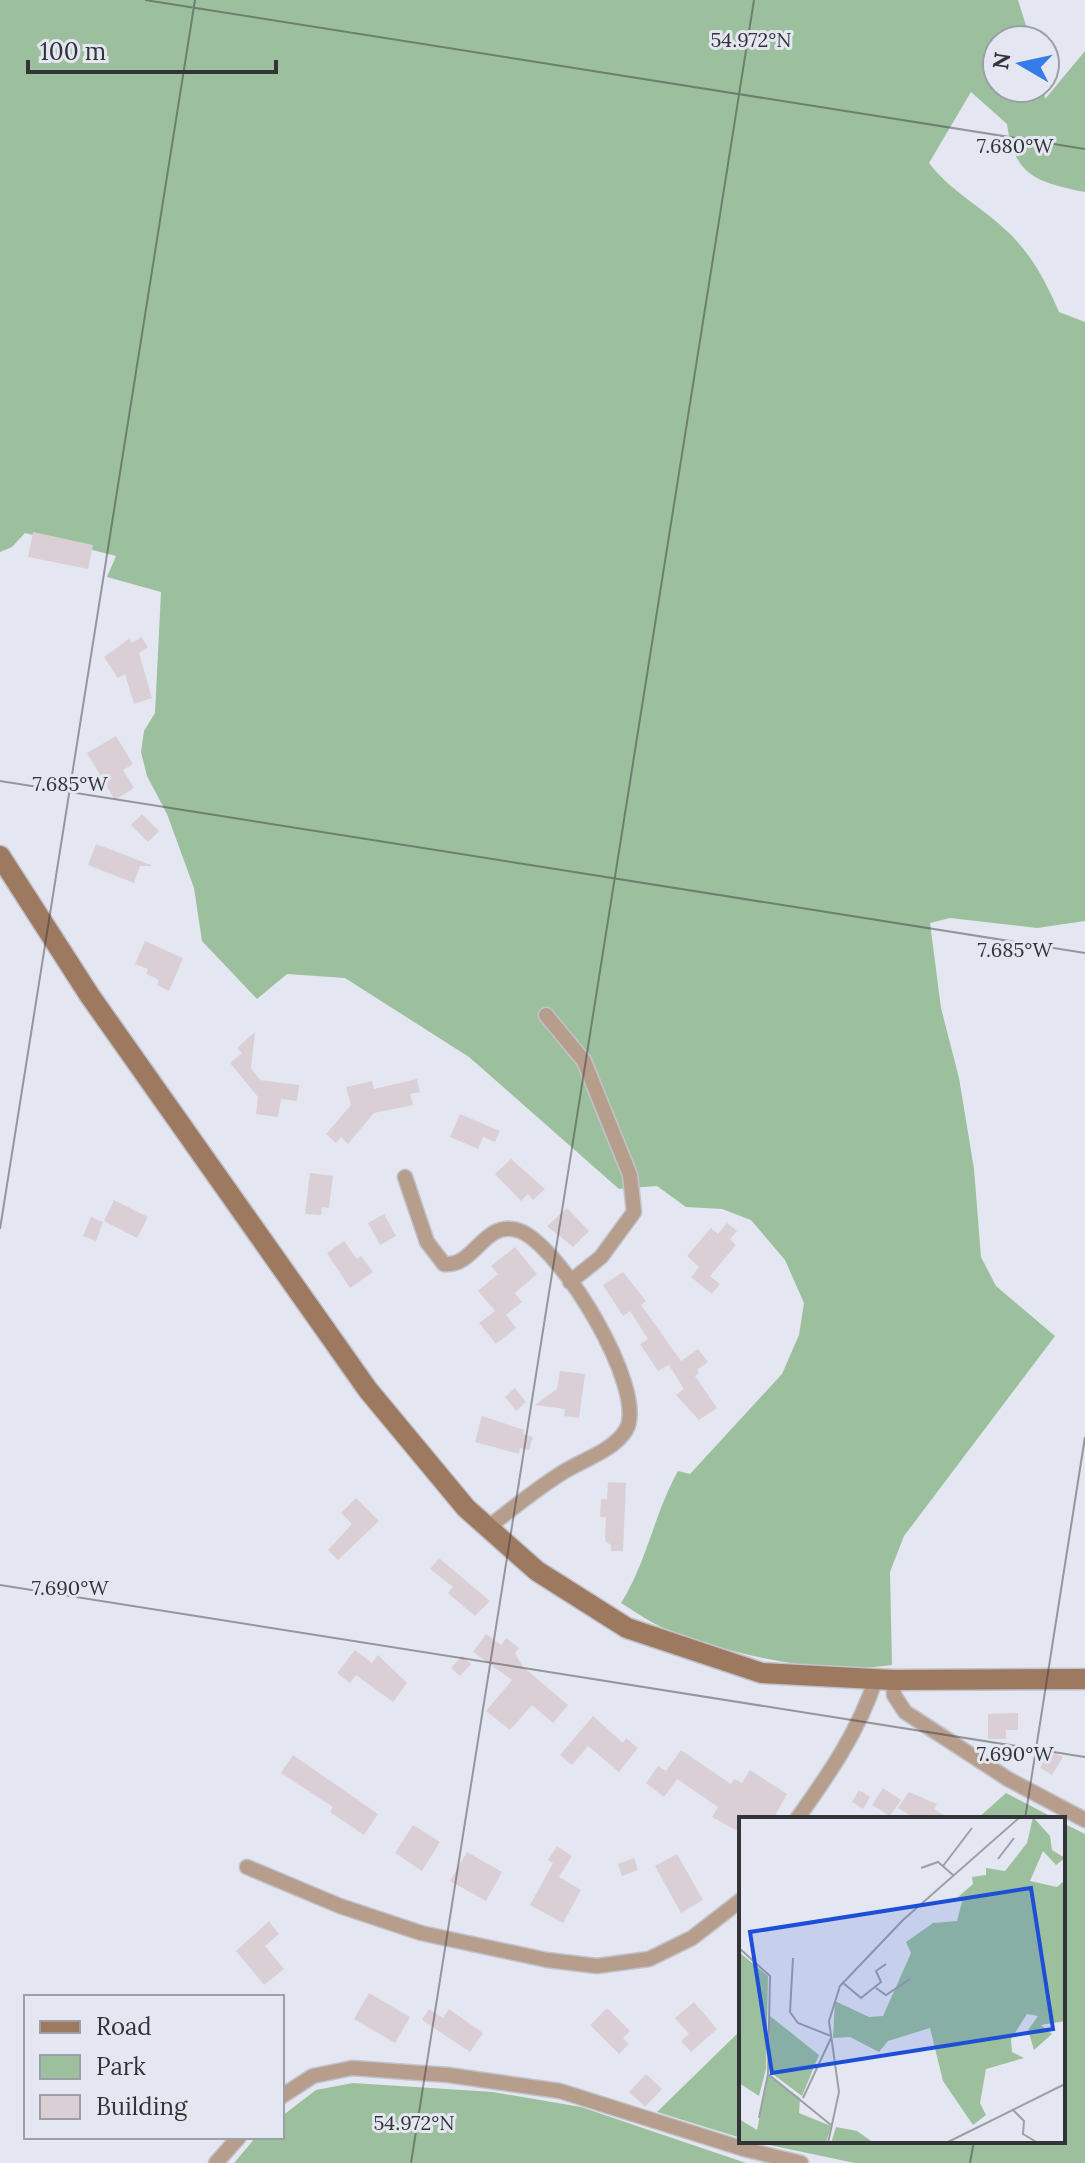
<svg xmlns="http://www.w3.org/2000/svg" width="1085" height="2163" font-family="Lora,serif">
	<rect width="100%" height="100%" fill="#e4e7f1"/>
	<path fill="#9cc09d" d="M0,0H1018L1028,32L1034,40H997V88H1044L1045,99L1085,51V192C1037,182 1014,176 1007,124L971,92L929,163C951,192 984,208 1009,233C1032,255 1047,284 1059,312L1085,322V921L1037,928L950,918L930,923L941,1008L959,1078L974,1169L981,1257L996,1286L1055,1336L904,1536L890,1572L892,1665C822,1675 735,1656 669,1630C652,1624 636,1612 621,1603C647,1562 654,1514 678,1471L690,1474L782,1374L799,1335L804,1303L785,1260L751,1220L722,1209L686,1207L657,1186L619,1189L469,1057L345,978L287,974L257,999L202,941L194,888L167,814L147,776L141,752L144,731L155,713L161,592L107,577L116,556L25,533L12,547L0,552Z
		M1006,1793L1056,1819H977Z
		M1063,1823L1085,1834V2163H855L750,2141H1063Z
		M741,2030V2138L657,2112Z
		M353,2083L493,2092L581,2107L746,2163H234L256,2137H282V2116L316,2090Z"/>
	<path fill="#dacfd5" d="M33,532L93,545L88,569L28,557Z
		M141,637L148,647L139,653L152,698L134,704L125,674L118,678L104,657L129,639L132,643Z
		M116,736L133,764L123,770L134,788L115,800L87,753Z
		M142,814L159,831L148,842L131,825Z
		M96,844L151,865V866H140L134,883L88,865Z
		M145,941L183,958L169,991L157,985L159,980L146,974L148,969L135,964Z
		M255,1032L251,1068L260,1080L299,1085L297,1101L281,1099L278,1117L256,1114L258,1097L230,1063L242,1053L237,1048Z
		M417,1079L420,1092L410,1094L413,1105L374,1113L348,1144L341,1137L336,1143L326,1134L351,1105L346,1087L372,1081L374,1089Z
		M460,1114L500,1131L495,1142L483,1137L478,1149L450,1137Z
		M511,1159L545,1189L533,1200L528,1194L521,1201L495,1174Z
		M310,1173L333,1176L329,1208L322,1207L321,1215L305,1214Z
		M114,1200L148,1217L137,1238L104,1221Z
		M567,1208L589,1231L573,1247L547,1226Z
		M384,1214L396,1236L380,1245L368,1223Z
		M91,1217L103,1222L96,1241L83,1236Z
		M727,1223L737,1231L730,1239L736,1245L710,1276L720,1284L712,1294L691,1277L699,1267L687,1256L711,1228L718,1234Z
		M344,1241L357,1259L361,1256L373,1272L350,1288L327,1253Z
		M515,1247L537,1274L515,1293L522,1302L506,1315L516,1328L496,1344L479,1323L495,1311L478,1291L498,1274L491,1266Z
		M623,1272L646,1301L641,1305L681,1361L698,1349L708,1362L697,1370L699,1373L695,1376L717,1408L699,1420L676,1395L684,1389L669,1365L658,1371L640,1344L648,1339L630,1311L623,1316L603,1285Z
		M560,1371L585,1374L579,1418L564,1416L565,1409L535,1405L557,1389Z
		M515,1388L526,1402L516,1411L505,1397Z
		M482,1416L524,1430L523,1434L533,1437L529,1450L520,1448L519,1454L475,1442Z
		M608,1482L626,1483L623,1551H611V1545L605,1541L606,1517H600L601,1499H607Z
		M356,1498L379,1521L338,1560L328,1550L352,1524L341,1513Z
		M439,1558L490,1601L475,1616L448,1593L453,1587L430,1569Z
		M486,1634L501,1645L506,1638L519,1648L515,1653L523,1667L568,1705L553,1723L532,1705L510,1730L486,1711L512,1680L473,1652Z
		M355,1650L372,1663L378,1655L407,1683L393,1702L356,1675L350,1683L337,1673Z
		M462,1656L471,1664L460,1676L451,1668Z
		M1018,1713V1730H1006V1739H988V1714Z
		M593,1716L623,1743L626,1738L638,1748L619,1772L588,1746L572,1765L560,1755Z
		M681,1750L731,1784L734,1779L742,1783L750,1770L787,1794L773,1819H741V1833L712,1817L718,1807L677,1779L664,1797L646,1783L658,1766L666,1771Z
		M1050,1750L1063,1757L1052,1775L1040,1768Z
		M293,1755L378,1814L364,1835L330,1812L333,1807L281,1773Z
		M883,1788L901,1800L890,1816L872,1805Z
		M859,1790L870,1797L863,1809L852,1802Z
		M909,1792L937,1804L934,1809L951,1819H916L898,1808Z
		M413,1825L440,1842L422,1871L395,1853Z
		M557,1846L572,1856L559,1877L581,1890L563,1923L530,1905L553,1863L548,1860Z
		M467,1852L502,1872L486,1901L450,1881Z
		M677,1854L703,1900L681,1913L655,1866Z
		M634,1858L638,1870L622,1876L618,1864Z
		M269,1921L279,1934L265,1946L284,1969L264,1985L236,1951Z
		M369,1993L410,2017L395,2043L354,2019Z
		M694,2002L717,2029L691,2052L681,2041L689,2034L675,2018Z
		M607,2008L630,2031L623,2038L629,2044L619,2054L590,2025Z
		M429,2009L443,2018L449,2009L483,2033L470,2052L422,2020Z
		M646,2074L662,2089L645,2107L629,2092Z"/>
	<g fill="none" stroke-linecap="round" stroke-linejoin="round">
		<g stroke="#c1c3cc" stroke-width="17">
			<path id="minor" d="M546,1015L584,1061L630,1175L634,1212L601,1257L570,1282
				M405,1177L427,1242L444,1264C474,1268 484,1220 517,1230C557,1240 649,1390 626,1430C614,1450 585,1459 565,1471C537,1488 512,1509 486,1529
				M893,1680L894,1695L905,1712L1008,1779L1085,1820
				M797,1819C829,1774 859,1731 876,1678
				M247,1867L340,1906L421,1933L547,1960L597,1966L649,1959L692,1938L741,1900
				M282,2096L313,2076L352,2068L448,2075L560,2091L744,2149L801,2163
				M216,2163L239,2137"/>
		</g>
		<g stroke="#c1c3cc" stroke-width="23">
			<path id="secondary" d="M0,856L90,996L368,1390L466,1508L537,1571L627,1628L762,1673L893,1680L1085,1679"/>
		</g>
		<use href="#minor" stroke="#b69d8c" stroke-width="14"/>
		<use href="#secondary" stroke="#9d7960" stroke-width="20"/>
	</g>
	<path fill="none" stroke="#333438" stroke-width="2" stroke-opacity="0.45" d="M145,0L1085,149M0,781L1085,953M0,1229L195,0M0,1585L1085,1757M1025,1819L1085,1437M411,2163L754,0M970,2163L974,2141"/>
	<g transform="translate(739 1817)">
		<rect width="326" height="326" fill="#e4e7f1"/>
		<path d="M294,0L311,19L313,33L326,41L317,48L304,34L291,64L318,70L326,63V204L302,208L313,217L295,233L289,213L299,199L288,197L272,222L273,235L285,241L247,252L241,286L247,298L234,308L204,264L191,211L149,224L140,235L111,220L94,221L96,184L130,200L144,199L172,136L167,125L194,106L218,104L223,85L219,80L234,67L233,60L247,58V51L266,54L288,26ZM0,135L29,159L27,252L20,279L0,266ZM31,199L80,238L63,279L31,255ZM29,258L61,281L60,296L92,309L87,326H0V302L18,313ZM97,310L118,314L135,326H92Z" fill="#9cc09d"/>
		<path fill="none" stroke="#9d9fa7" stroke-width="2" d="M259,42L275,21M204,49L233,11M182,51L199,45L214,58M0,131L31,159L29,257L20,301M54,141L51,195L59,206L92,219M103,165L122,181L142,165L137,154L147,147M137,171L147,178L171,162M29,257L92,308M64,281L92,221M273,292L285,304L284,317L299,326M89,326L100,275L90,204L101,169L164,103L281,0M207,326L326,267"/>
		<path fill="#1d4ed8" fill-opacity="0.15" stroke="#1d4ed8" stroke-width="4" d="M292,71L314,212L33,256L11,115Z"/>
		<rect width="326" height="326" fill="none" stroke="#333438" stroke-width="4"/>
	</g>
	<g font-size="20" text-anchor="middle" fill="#333438" stroke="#e4e7f1" stroke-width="6" stroke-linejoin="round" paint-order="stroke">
		<text x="751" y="47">54.972°N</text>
		<text x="1015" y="153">7.680°W</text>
		<text x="70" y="791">7.685°W</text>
		<text x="1015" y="957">7.685°W</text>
		<text x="70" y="1595">7.690°W</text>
		<text x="1015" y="1761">7.690°W</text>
		<text x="414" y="2130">54.972°N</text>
	</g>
	<rect x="24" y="1995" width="260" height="144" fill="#e4e7f1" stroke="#9d9fa7" stroke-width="2"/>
	<rect x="40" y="2021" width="40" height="12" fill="#9d7960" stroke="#9d9fa7" stroke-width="2"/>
	<text x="96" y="2035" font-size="24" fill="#333438">Road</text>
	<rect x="40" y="2055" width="40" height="24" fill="#9cc09d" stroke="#9d9fa7" stroke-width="2"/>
	<text x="96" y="2075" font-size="24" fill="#333438">Park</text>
	<rect x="40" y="2095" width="40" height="24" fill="#dacfd5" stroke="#9d9fa7" stroke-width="2"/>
	<text x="96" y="2115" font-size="24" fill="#333438">Building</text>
	<g transform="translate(1021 64) rotate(279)"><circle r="38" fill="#e4e7f1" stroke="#9d9fa7" stroke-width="2"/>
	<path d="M0-6L14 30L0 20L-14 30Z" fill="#337ce9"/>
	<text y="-12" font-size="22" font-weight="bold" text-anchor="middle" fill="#333438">N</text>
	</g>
	<path d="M28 60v12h248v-12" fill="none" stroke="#333438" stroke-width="4"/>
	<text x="40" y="60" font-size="24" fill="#333438" stroke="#e4e7f1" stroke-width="6" paint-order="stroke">100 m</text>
</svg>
